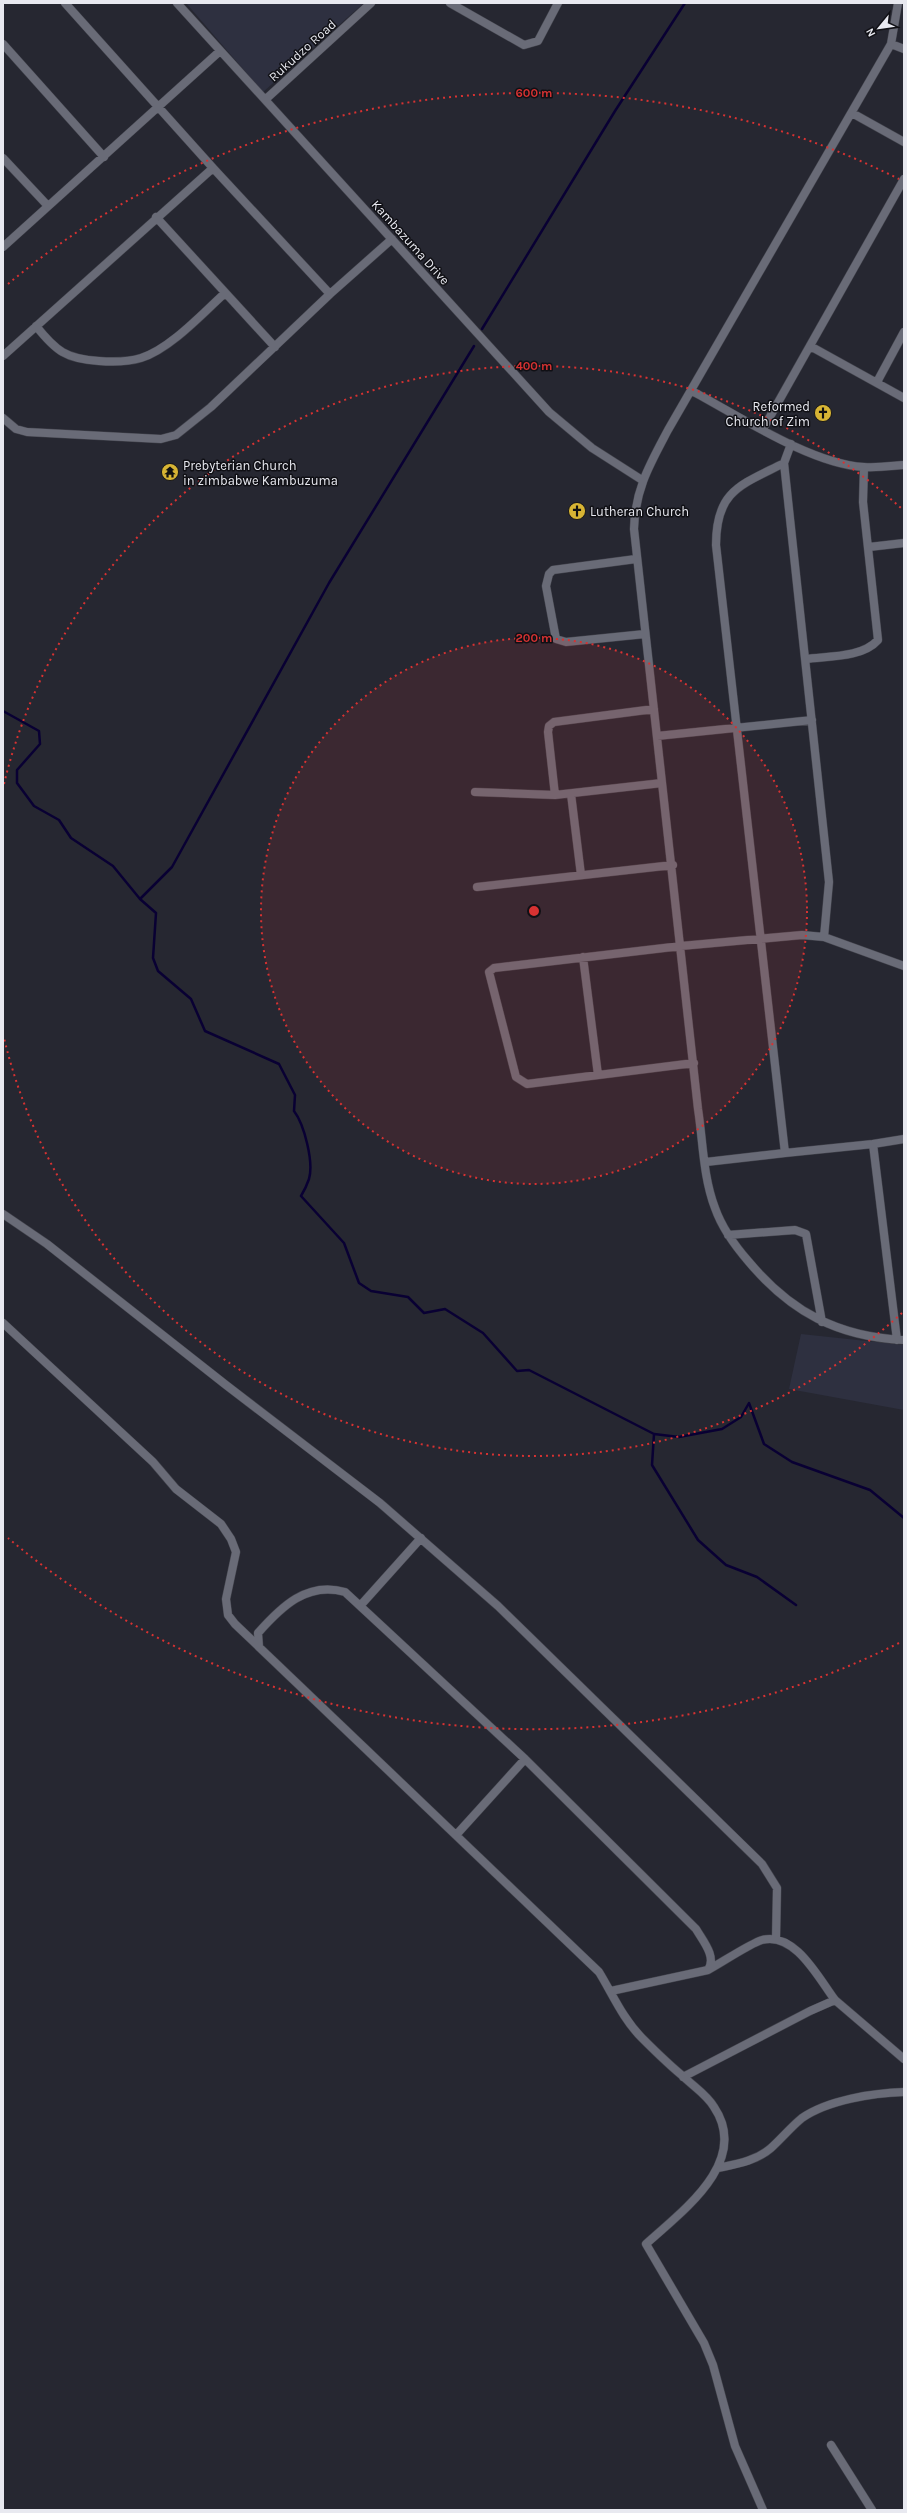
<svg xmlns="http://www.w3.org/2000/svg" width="907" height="2513" font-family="Karla,sans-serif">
	<rect width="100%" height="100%" fill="#262731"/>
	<path fill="#2e3040" d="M186,3H364L263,92Z
		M801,1334L904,1345V1410L789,1389Z"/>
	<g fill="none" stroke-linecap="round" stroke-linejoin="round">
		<path stroke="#090033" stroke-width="2.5" d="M482,329L615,111L685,3
			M3,711L39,731L40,744L17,770V783L34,806L59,820L71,838L113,866L140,899L156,913L153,958L158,971L191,999L205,1031L279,1064L295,1095L294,1111C304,1124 314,1162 309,1179C307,1185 304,1191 301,1196L344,1243L359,1283L371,1291L408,1297L424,1313L445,1309L483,1333L517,1371L529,1370L654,1434L679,1437L722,1429L741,1417L749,1403L764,1444L792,1462L870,1490L904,1518
			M140,899L172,867L329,583L474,346
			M654,1434L652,1465L698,1540L726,1565L757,1577L796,1605"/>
		<g stroke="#43444d" stroke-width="9">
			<path id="street" d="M177,3L549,412L592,448L642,480
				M450,3L524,45L538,41L558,3
				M898,3L891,44L668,430C650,464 635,489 634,529L698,1109C703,1141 703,1177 715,1208C722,1228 735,1246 749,1262C791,1312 838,1337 904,1340
				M3,44L104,157
				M891,44L904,49
				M266,99L371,3
				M852,113L904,142
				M3,158L48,206
				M213,168L330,294
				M156,217L275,347
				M3,247L220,51
				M36,326C56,351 66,359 99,361C113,362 128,362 141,358C170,349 203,313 225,293
				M810,346L904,398
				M3,356L213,168L65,3
				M877,382L904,332
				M692,391C739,416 811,464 864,467C878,468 891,466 904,465
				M3,418L16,429L27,432L161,439L176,435L211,407L330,294L392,239
				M763,429L904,179
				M784,463C741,485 716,490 716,545L785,1153L873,1144
				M869,547L904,543
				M636,559L553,570L549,574L546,586L556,639L566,642L645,634
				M806,659C828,656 862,658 878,640L863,502L864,467
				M657,736L812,720
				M475,792L555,795L662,783
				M571,794L581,875
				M555,795L548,732L549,726L554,722L654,709
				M477,887L673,865
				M824,937L904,966
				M583,957L598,1075
				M694,1063L527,1084L516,1077L489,972L494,968L681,946L802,935L824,937L829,882L784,463L791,444
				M706,1162L785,1153
				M3,1214L47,1244L226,1385L380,1503L498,1606L762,1864L777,1888L776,1939
				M728,1235L795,1230L806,1234L822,1322
				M3,1323L153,1462L176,1489L221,1524L231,1539L236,1552L226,1599L228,1615L235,1624L599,1972C613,1995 623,2019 642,2038C655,2051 669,2065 684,2077C694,2087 707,2095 714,2107C751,2162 681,2212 646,2244L704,2343L713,2365L735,2446L763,2510
				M897,1340L873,1144L904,1139
				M360,1606L421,1538
				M259,1647L258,1633C281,1607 307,1581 345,1592L525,1759L696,1929C703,1941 717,1957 708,1970L611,1991
				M457,1834L525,1759
				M708,1970C721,1963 751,1943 762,1940C795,1931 819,1979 835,2000
				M683,2077L810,2011L835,2000L904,2059
				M718,2168C737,2164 756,2161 771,2148C782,2138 791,2127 802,2118C828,2100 873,2093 904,2092
				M831,2445L872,2510"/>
		</g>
		<use href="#street" stroke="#696b77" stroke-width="8"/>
	</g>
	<circle cx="534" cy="911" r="273" fill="#d73232" fill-opacity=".12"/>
	<g fill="none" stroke="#d73232" stroke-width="2" stroke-dasharray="2 4">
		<circle cx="534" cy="911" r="273"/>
		<path d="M902 1313A545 545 0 0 1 4 1038M4 784A545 545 0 0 1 902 509"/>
		<path d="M899 1643A818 818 0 0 1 8 1538M8 284A818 818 0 0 1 899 179"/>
	</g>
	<defs>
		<g id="church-disc" transform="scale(0.9)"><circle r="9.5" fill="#d7b434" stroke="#101015"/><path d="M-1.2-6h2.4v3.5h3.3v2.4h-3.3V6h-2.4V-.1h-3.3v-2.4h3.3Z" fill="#111"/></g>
		<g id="temple-disc" transform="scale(0.9)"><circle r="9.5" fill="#d7b434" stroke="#101015"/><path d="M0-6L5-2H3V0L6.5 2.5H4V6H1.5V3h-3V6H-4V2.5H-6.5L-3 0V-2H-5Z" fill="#111"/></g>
	</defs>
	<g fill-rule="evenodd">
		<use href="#church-disc" x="823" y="413"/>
		<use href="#temple-disc" x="170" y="472"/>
		<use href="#church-disc" x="577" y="511"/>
	</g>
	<g text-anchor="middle" stroke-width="3" stroke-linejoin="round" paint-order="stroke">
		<g font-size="13" fill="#e8e9f0" stroke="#101015">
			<text transform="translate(302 50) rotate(-42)" y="5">Rukudzo Road</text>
			<text transform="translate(411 242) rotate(48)" y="5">Kambazuma Drive</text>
		</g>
		<g font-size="13" fill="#e8e9f0" stroke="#101015" text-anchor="start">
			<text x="810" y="411" text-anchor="end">Reformed<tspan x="810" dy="15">Church of Zim</tspan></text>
			<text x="183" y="470">Prebyterian Church<tspan x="183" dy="15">in zimbabwe Kambuzuma</tspan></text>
			<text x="590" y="516">Lutheran Church</text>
		</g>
	</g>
	<circle cx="534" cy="911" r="6" fill="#d73232" stroke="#101015" stroke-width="2"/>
	<g font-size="12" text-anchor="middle" font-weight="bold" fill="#d73232" stroke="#101015" stroke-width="3" stroke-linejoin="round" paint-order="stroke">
		<text x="534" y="97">600 m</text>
		<text x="534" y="370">400 m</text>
		<text x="534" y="642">200 m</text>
	</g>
	<rect width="907" height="2513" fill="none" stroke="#e8e9f0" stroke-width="8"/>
	<g transform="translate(879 28) rotate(241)" stroke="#101015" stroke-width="3" paint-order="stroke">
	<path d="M0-3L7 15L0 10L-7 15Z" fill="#e8e9f0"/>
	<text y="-6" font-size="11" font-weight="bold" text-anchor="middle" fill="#e8e9f0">N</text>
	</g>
</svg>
